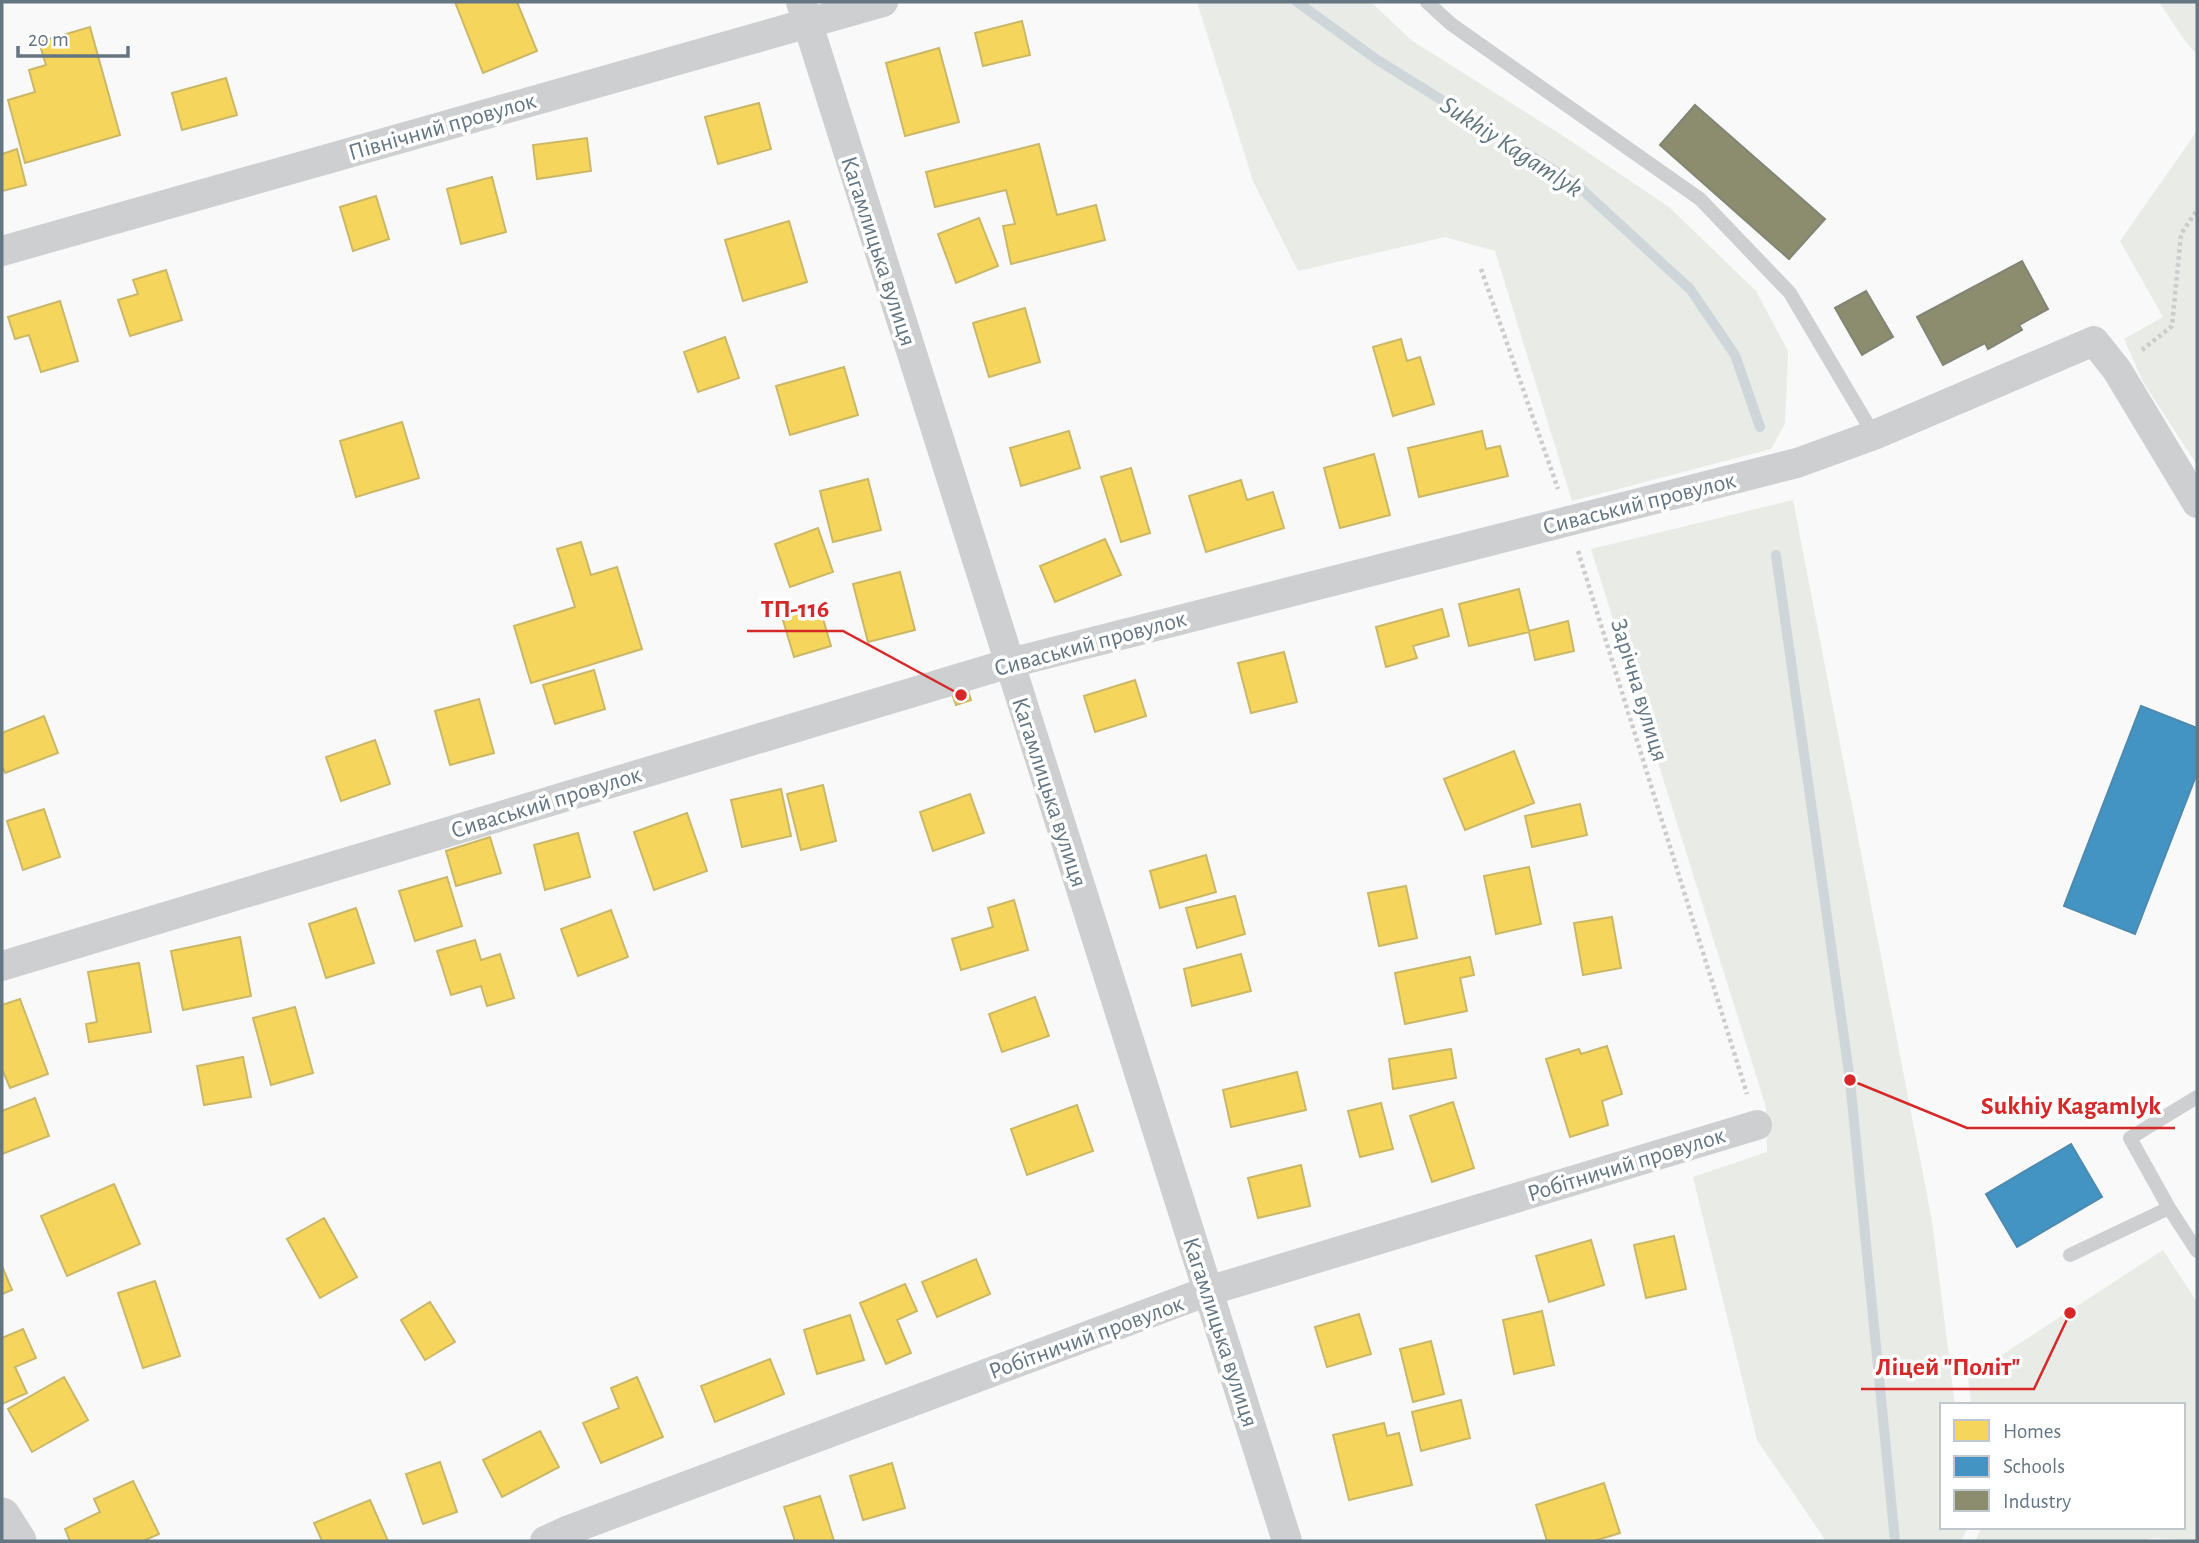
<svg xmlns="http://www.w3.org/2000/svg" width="2199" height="1543" font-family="'Alegreya Sans',sans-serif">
	<rect width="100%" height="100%" fill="#f9f9f9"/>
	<path fill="#e8ebe6" d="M1197,2H1371L1411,40L1568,139L1669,207L1756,291L1788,351L1785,424L1771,449L1572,501L1495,251L1445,237L1298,271L1253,181Z
		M2159,2H2197V55L2185,41Z
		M2197,131V465L2143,382L2124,339L2163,317L2120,241Z
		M1793,500L1932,1221L1955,1405H1942V1527H1968L1961,1541H1826L1757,1440L1693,1177L1767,1152L1766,1107L1591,549Z
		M2163,1250L2197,1302V1541L2153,1538L2145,1541H1975L1982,1527H2183V1405H1971L1968,1377Z"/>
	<path fill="#f6d55c" stroke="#cab868" stroke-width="2" d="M455,2H517L537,51L483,73Z
		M1022,21L1030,55L983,66L975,33Z
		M90,27L120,135L25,163L8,100L35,92L29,70L46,65L39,42Z
		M939,48L959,122L905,136L886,63Z
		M226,78L237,115L182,130L172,93Z
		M759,103L771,149L718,164L705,117Z
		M587,138L591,171L537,179L533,145Z
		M1039,144L1057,215L1096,205L1105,240L1011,264L1003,226L1015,224L1006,190L935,207L926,172Z
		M17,149L26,185L2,191V154Z
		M492,177L506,232L461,244L447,189Z
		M376,196L389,239L353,251L340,207Z
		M979,218L998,266L956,283L938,234Z
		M789,221L807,282L743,301L725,240Z
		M166,270L182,320L130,336L118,300L138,294L133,280Z
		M60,301L78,361L41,372L29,335L15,339L8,317Z
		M1025,308L1040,362L989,377L973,323Z
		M725,337L739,378L698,392L684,352Z
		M1401,339L1407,361L1420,357L1434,404L1393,416L1373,347Z
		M844,367L858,415L790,435L776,386Z
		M402,422L419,478L356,497L340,441Z
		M1069,431L1080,468L1021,486L1010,448Z
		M1482,431L1486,449L1500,446L1508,476L1419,497L1408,448Z
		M1374,454L1390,515L1340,528L1324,468Z
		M1131,468L1150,533L1121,542L1101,477Z
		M868,479L881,530L833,542L820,491Z
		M1241,480L1247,500L1273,492L1284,528L1206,552L1189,496Z
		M818,528L833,572L790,587L775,544Z
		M1105,539L1121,575L1055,602L1040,566Z
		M581,542L591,575L617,567L642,649L531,683L514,626L575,607L557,549Z
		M900,572L915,630L868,642L853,584Z
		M1519,589L1529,631L1568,621L1574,651L1535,660L1529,632L1469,646L1459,604Z
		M819,605L831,646L794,657L782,617Z
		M1442,609L1449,636L1413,646L1417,658L1386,667L1376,627Z
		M1284,652L1297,702L1251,713L1238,663Z
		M594,670L605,709L555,724L543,685Z
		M1135,680L1146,716L1095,732L1084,696Z
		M966,685L971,700L956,705L951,691Z
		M479,699L494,753L450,765L435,711Z
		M44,716L58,753L5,773L2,766V733Z
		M375,740L390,784L341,801L326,757Z
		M1514,751L1534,803L1465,830L1444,779Z
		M823,785L836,841L801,850L787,794Z
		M781,789L791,836L742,847L731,800Z
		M970,794L984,833L933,851L920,812Z
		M1580,804L1587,835L1532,847L1525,816Z
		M44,809L60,857L23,870L7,821Z
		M687,813L707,871L654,890L634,832Z
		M578,833L590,877L545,890L534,845Z
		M490,837L501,873L456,886L446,851Z
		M1206,855L1216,892L1160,908L1150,871Z
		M1529,867L1541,924L1496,934L1484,876Z
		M447,877L462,926L415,941L399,891Z
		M1406,886L1417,938L1379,946L1368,893Z
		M1235,896L1245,934L1197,948L1186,908Z
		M1014,900L1028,950L961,970L952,939L993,927L988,908Z
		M356,908L374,963L326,978L309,924Z
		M611,910L628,957L578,976L561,929Z
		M1612,917L1621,968L1583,975L1574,923Z
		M240,937L251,996L183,1010L171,951Z
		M475,940L481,960L500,954L514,998L487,1006L481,986L451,995L437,951Z
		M1241,954L1251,991L1192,1006L1184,969Z
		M1470,957L1474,975L1460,978L1467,1011L1405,1024L1395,973Z
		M139,963L151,1032L89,1042L86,1024L97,1022L88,972Z
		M1035,997L1049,1036L1002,1052L989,1014Z
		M20,999L48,1074L10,1088L2,1069V1005Z
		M295,1007L313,1073L271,1085L253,1018Z
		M1607,1046L1622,1094L1602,1101L1608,1125L1570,1137L1546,1059L1579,1049L1581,1054Z
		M1451,1049L1456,1078L1393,1089L1389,1059Z
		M243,1057L251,1097L204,1105L197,1066Z
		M1297,1072L1306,1110L1231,1127L1223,1090Z
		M35,1098L49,1136L2,1154V1111Z
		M1453,1102L1474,1168L1432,1182L1410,1116Z
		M1381,1103L1393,1149L1360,1157L1348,1111Z
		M1077,1105L1093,1151L1027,1175L1011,1129Z
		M1301,1165L1310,1206L1258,1218L1248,1178Z
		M114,1184L140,1244L67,1276L41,1216Z
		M324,1218L357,1277L320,1298L287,1239Z
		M1674,1236L1686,1289L1646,1298L1634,1245Z
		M1591,1240L1604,1285L1549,1302L1536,1256Z
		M976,1259L990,1294L937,1317L922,1282Z
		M2,1266L12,1290L2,1294Z
		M155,1281L180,1356L143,1368L118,1293Z
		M905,1284L917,1311L897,1320L911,1353L886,1364L860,1303Z
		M430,1302L455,1342L425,1360L401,1320Z
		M1542,1311L1554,1365L1514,1374L1503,1320Z
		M1359,1314L1371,1354L1327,1367L1315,1327Z
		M850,1315L864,1360L817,1374L804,1330Z
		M23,1329L36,1358L15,1367L27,1393L2,1404V1338Z
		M1431,1341L1444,1394L1413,1402L1400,1349Z
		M770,1359L784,1394L715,1422L701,1386Z
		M64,1377L88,1420L32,1452L8,1409Z
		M637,1377L663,1437L601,1463L583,1423L619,1408L611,1388Z
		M1461,1400L1470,1438L1421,1451L1412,1412Z
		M1384,1423L1387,1436L1399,1433L1412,1485L1349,1500L1333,1435Z
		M540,1431L559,1467L502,1497L483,1460Z
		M440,1462L457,1512L423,1524L406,1474Z
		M892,1463L905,1508L863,1520L850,1476Z
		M133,1481L159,1534L143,1541H70L65,1529L100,1512L94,1499Z
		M1604,1483L1620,1533L1594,1541H1547L1536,1505Z
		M820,1496L834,1541H795L784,1507Z
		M370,1500L388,1541H322L314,1523Z"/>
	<path fill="#4393c3" stroke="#4d8ab0" stroke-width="2" d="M2141,706L2197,728V773L2135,934L2064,906Z
		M2071,1144L2102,1197L2017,1247L1986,1194Z"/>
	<path fill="#8c8c6e" stroke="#808574" stroke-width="2" d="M1695,105L1825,219L1789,259L1660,145Z
		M2022,261L2048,309L2019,325L2022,330L1988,349L1985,343L1943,365L1917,317Z
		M1866,291L1893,337L1862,355L1835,308Z"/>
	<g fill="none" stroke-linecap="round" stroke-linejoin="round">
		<path stroke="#ced6d9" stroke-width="10" d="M1297,2L1376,59L1576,184L1690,289L1735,355L1760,427
			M1776,555L1850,1080L1895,1541"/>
		<path stroke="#cbcccd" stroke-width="4.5" stroke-dasharray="3.5 3.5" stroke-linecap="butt" d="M1481,269L1558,489
			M2142,350L2172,326L2181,234L2197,210
			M1578,551L1747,1094"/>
		<path stroke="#cecfd0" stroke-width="14" d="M1427,2L1451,24L1700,199L1790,293L1874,435
			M2169,1208L2197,1251
			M2070,1255L2169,1208L2130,1138L2197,1097"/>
		<path stroke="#cecfd0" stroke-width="30" d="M801,2L1287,1541
			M2,251L883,2
			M2,966L1010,663L1797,463L1874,435L2094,341L2117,370L2197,503
			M545,1541L569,1530L1208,1291L1757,1125"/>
		<path stroke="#cecfd0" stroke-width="37" d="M2,1516L18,1541"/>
	</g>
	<g text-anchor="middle" stroke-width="7" stroke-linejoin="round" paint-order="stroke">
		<g font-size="24" fill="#657683" stroke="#fff">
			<text transform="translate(442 126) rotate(-16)" y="8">Північний провулок</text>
			<text transform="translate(879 251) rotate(72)" y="8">Кагамлицька вулиця</text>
			<text transform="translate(1639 503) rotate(-14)" y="8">Сиваський провулок</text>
			<text transform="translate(1090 643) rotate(-15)" y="8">Сиваський провулок</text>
			<text transform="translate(1640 690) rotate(73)" y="8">Зарічна вулиця</text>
			<text transform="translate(1050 792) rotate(72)" y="8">Кагамлицька вулиця</text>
			<text transform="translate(546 802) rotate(-17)" y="8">Сиваський провулок</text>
			<text transform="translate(1626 1164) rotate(-17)" y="8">Робітничий провулок</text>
			<text transform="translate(1221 1332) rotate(72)" y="8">Кагамлицька вулиця</text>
			<text transform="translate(1086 1337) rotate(-20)" y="8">Робітничий провулок</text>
		</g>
		<g font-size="26" font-style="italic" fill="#60757c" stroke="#fff">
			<text transform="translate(1512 146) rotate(33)" y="9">Sukhiy Kagamlyk</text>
		</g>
	</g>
	<path fill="none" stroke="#d62828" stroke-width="2.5" d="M961 695L843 631H747M1850 1080L1967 1128H2175M2070 1313L2034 1389H1861"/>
	<g fill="#d62828" stroke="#fff" stroke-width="2.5">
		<circle cx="961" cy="695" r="7"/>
		<circle cx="1850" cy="1080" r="7"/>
		<circle cx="2070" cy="1313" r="7"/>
	</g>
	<g font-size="26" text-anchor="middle" font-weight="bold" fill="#d62828" stroke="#fff" stroke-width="7" stroke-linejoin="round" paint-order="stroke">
		<text x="795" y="617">ТП-116</text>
		<text x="2071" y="1114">Sukhiy Kagamlyk</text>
		<text x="1948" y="1375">Ліцей "Політ"</text>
	</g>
	<rect width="2199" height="1543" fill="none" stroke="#657683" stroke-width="7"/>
	<rect x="1940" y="1403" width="245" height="126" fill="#ffffff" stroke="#c1c8cd" stroke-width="2"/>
	<rect x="1954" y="1420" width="35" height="21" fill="#f6d55c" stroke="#c1c8cd" stroke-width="2"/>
	<text x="2003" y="1438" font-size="21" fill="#657683">Homes</text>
	<rect x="1954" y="1456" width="35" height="21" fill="#4393c3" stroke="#c1c8cd" stroke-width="2"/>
	<text x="2003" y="1473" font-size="21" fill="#657683">Schools</text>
	<rect x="1954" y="1490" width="35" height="21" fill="#8c8c6e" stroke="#c1c8cd" stroke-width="2"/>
	<text x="2003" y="1508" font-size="21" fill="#657683">Industry</text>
	<path d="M18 46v10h110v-10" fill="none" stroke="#657683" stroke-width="3.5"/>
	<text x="28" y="46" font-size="21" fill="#657683" stroke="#ffffff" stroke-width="5" paint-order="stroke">20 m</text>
</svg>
